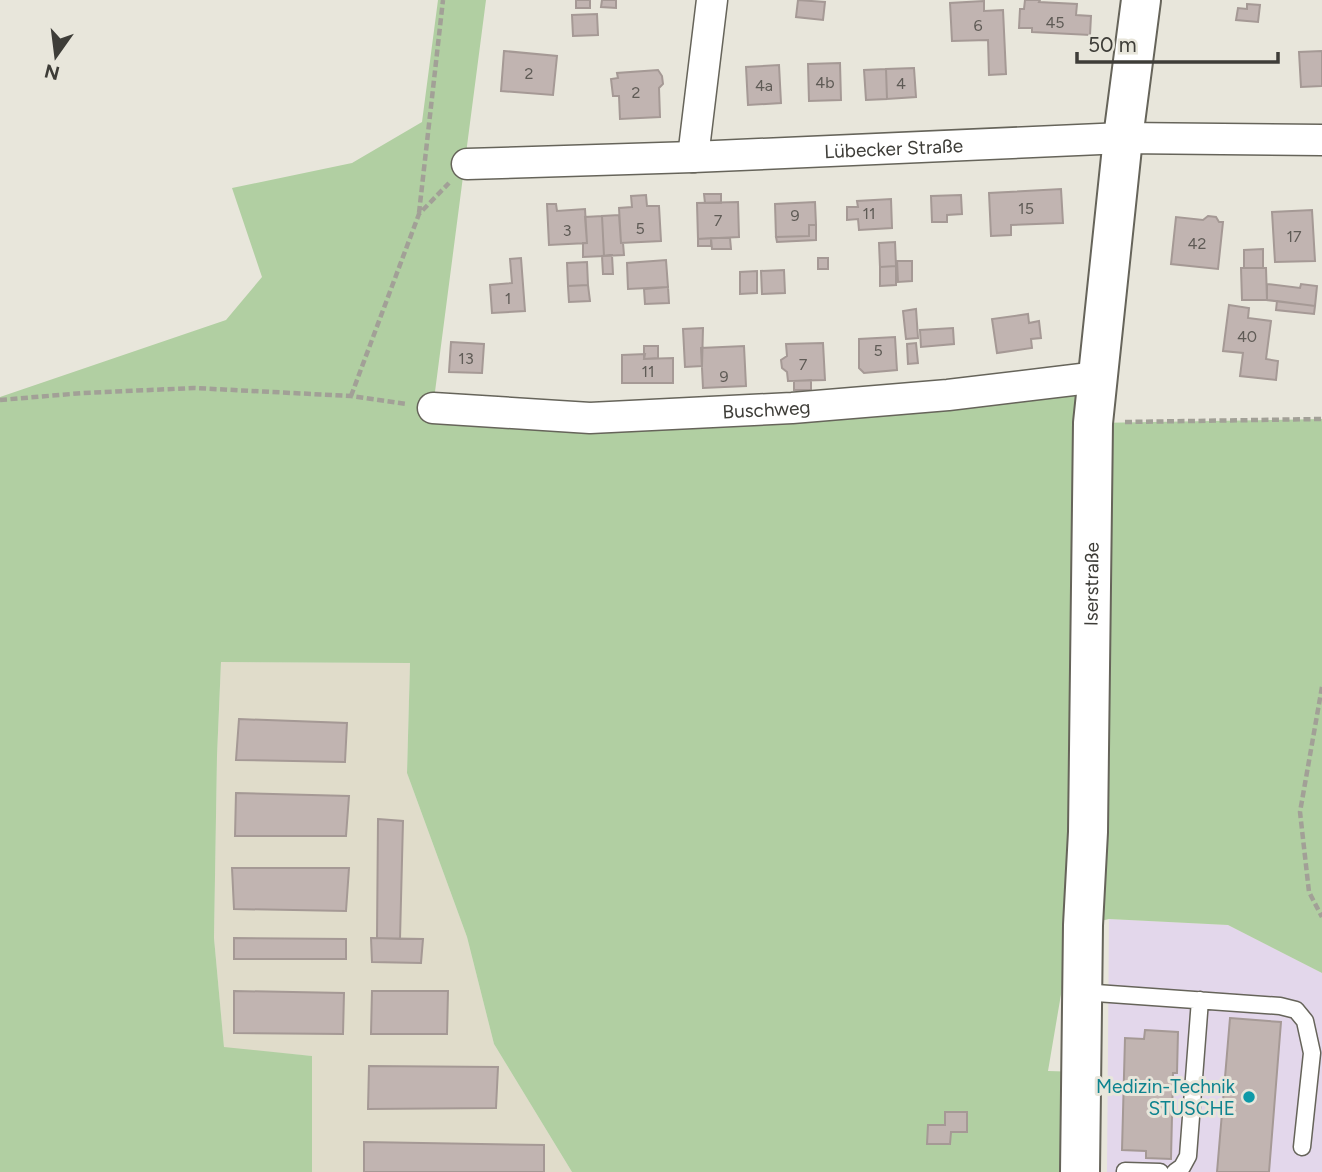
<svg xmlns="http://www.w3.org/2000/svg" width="1322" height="1172" font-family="Figtree,sans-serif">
	<rect width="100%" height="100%" fill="#e8e6db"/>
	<path fill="#e3d7eb" d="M1109,919L1228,925L1322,973V1172H1107Z"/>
	<path fill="#e0dcca" d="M221,662L410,663L407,773L467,937L494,1044L572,1172H312V1056L224,1048L214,938L217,756Z"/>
	<path fill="#b1cfa2" d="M438,0H486L433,407L590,418L1098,377L1094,423L1322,419V973L1228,925L1109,919L1083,925L1087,841L1048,1071L1081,1072L1080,1172H572L494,1044L467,937L407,773L410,663L221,662L217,756L214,938L224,1047L312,1056V1172H0V397L226,320L262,277L232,188L352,163L422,122Z"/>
	<path fill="#c1b4b1" stroke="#a59995" stroke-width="2" d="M576,0H590V8H576Z
		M602,0H616V8L601,7Z
		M798,0L825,2L823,20L796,17Z
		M1025,0H1040L1039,2L1077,4L1076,15L1091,16L1090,35L1032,32V28H1019L1020,9H1024Z
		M984,1V11L1003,10L1006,74L989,75L988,40L952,41L950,3Z
		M1247,4L1260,5L1258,22L1236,20L1238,8L1247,9Z
		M597,14L598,35L573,36L572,15Z
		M504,51L557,56L553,95L501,91Z
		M1322,51V86L1301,87L1299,52Z
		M840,63L841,100L809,101L808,64Z
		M779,65L781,103L748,105L746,67Z
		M914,68L916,97L887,99L886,69Z
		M886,69L887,99L866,100L864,70Z
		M658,70L662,76L663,84L659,88L660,117L620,119L619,96H613L611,79L618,78L617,73Z
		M1061,189L1063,223L1011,225V235L991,236L989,193Z
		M704,194H721V203H705Z
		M646,195L647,206H659L661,241L621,243L619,208L632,207L631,196Z
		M961,195L962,214L947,215V222H932L931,196Z
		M891,199L892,228L859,230L858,219L847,220V207H858L857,201Z
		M738,202L739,237L698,239L697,203Z
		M815,202L816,225H809V236L776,237L775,204Z
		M547,204H556L557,211L585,209L587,243L549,245Z
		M1312,210L1315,261L1275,262L1272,212Z
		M619,215L621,243H623L624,255L604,256L602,216Z
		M602,216L604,256L583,257V243H587L585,217Z
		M1208,216L1216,217L1219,222H1223L1218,269L1171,264L1176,217L1203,220Z
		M809,225H816V240L777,242L776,237L809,236Z
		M711,238V246H698V239Z
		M711,238H730L731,249H712Z
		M895,242L896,266L880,267L879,243Z
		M1263,249V268H1244V250Z
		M612,255L613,274H603L602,256Z
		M521,258L525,311L492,313L490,285L512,283L510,259Z
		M818,258H828V269H818Z
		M666,260L668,287L628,289L627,263Z
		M897,261H912V281L898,282Z
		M587,262L588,285L568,286L567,263Z
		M896,266V285L880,286V267Z
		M1241,268H1266L1267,300H1242Z
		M784,270L785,293L762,294L761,271Z
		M757,271V293L740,294V272Z
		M1267,284L1300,288L1301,284L1317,286L1315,306L1267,300Z
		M588,285L590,301L569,302L568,286Z
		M668,287L669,303L645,304L644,289Z
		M1277,301L1315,306L1314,314L1276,310Z
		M1229,305L1249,308L1248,318L1271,321L1266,359L1278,361L1276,380L1240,376L1243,353L1223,351Z
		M916,309L918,338L906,339L903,311Z
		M1028,314L1029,323L1039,321L1041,338L1031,339L1032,348L997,353L992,319Z
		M703,328L702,366L685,367L683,329Z
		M953,328L954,344L921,347L920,330Z
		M895,337L897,370L864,373L859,368V339Z
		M451,342L484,344L482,373L449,372Z
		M823,343L825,380L788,381L787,372L782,368L781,360L787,356L786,344Z
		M916,343L918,363L908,364L907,344Z
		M644,346H658V358L644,359Z
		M744,346L746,386L703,388L701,348Z
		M645,354L644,359L673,358V383H622V355Z
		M811,380V390H794V381Z
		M239,719L347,723L345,762L236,760Z
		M236,793L349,796L346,836H235Z
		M378,819L403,821L400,939L377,938Z
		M232,868H349L346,911L234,909Z
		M234,938L346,939V959H234Z
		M371,938L423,939L421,963L372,962Z
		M234,991L344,993L343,1034L234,1033Z
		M372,991H448L447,1034H371Z
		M1230,1018L1281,1022L1269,1172H1217Z
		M1145,1030L1178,1032L1177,1073H1173L1171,1159L1146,1158V1151L1122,1150L1125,1038L1144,1039Z
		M369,1066L498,1067L496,1108L368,1109Z
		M945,1112H967V1132H951L950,1144H927L928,1125H945Z
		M364,1142L544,1145V1172H364Z"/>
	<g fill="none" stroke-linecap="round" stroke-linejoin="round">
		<g stroke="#66645a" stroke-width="19">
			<path id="service" d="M1082,992L1280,1006L1296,1010L1305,1021L1312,1053L1302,1147
				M1125,1171L1160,1172
				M1175,1172L1182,1167L1188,1156L1200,1000"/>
		</g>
		<g stroke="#66645a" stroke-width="33">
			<g id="minor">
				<path d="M693,157L712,0"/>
				<path id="s1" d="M467,164L693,157L1123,138L1322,140"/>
				<path id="s2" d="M433,408L590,418L792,408L948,395L1098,377"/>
			</g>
		</g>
		<g stroke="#66645a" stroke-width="42">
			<g id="tertiary">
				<path id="s3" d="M1080,1172L1083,925L1088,832L1093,423L1123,138L1141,0"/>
			</g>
		</g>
		<path stroke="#a2a097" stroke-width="4.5" stroke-dasharray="7 3.5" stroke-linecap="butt" d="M419,213L443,0
			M351,396L419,214L449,183
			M0,400L83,393L194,388L351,396L407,404
			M1125,422L1322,419
			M1322,687L1300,812L1309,892L1322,917"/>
		<use href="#service" stroke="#fff" stroke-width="16"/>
		<use href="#minor" stroke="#fff" stroke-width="30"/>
		<use href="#tertiary" stroke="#fff" stroke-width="38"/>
	</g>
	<circle fill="#0f9aa8" stroke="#e8e6db" stroke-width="2.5" cx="1249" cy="1097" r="7"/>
	<g text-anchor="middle" stroke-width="6" stroke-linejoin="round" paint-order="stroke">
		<g font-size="16" fill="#5f5b56">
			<text x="1055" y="28">45</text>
			<text x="978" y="31">6</text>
			<text x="529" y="79">2</text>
			<text x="825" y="88">4b</text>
			<text x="901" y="89">4</text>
			<text x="764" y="91">4a</text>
			<text x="636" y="98">2</text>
			<text x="1026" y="214">15</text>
			<text x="869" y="219">11</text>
			<text x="795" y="221">9</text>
			<text x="718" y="226">7</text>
			<text x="640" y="234">5</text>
			<text x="567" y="236">3</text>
			<text x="1294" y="242">17</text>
			<text x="1197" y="249">42</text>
			<text x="508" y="304">1</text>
			<text x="1247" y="342">40</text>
			<text x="878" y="356">5</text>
			<text x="466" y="364">13</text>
			<text x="803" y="370">7</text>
			<text x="648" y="377">11</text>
			<text x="724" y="382">9</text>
		</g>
		<g font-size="19" fill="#3e3d38" stroke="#e8e6db">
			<text dy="7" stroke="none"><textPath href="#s1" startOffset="427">Lübecker Straße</textPath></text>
			<text dy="7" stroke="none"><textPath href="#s2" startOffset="334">Buschweg</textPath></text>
			<text dy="7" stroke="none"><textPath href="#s3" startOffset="588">Iserstraße</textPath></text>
		</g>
		<g font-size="19" fill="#0d838f" stroke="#e8e6db" text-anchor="end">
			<text x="1235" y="1093">Medizin-Technik<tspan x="1235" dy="22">STUSCHE</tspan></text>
		</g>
	</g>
	<g transform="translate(56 56) rotate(194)" stroke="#e8e6db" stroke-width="5" paint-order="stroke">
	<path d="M0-5L12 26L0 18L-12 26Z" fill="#3e3d38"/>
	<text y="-10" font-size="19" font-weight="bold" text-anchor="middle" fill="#3e3d38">N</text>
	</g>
	<path d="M1077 52v10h201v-10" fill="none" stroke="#3e3d38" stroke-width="3.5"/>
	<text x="1088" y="52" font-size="21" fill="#3e3d38" stroke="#e8e6db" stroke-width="5" paint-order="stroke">50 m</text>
</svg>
